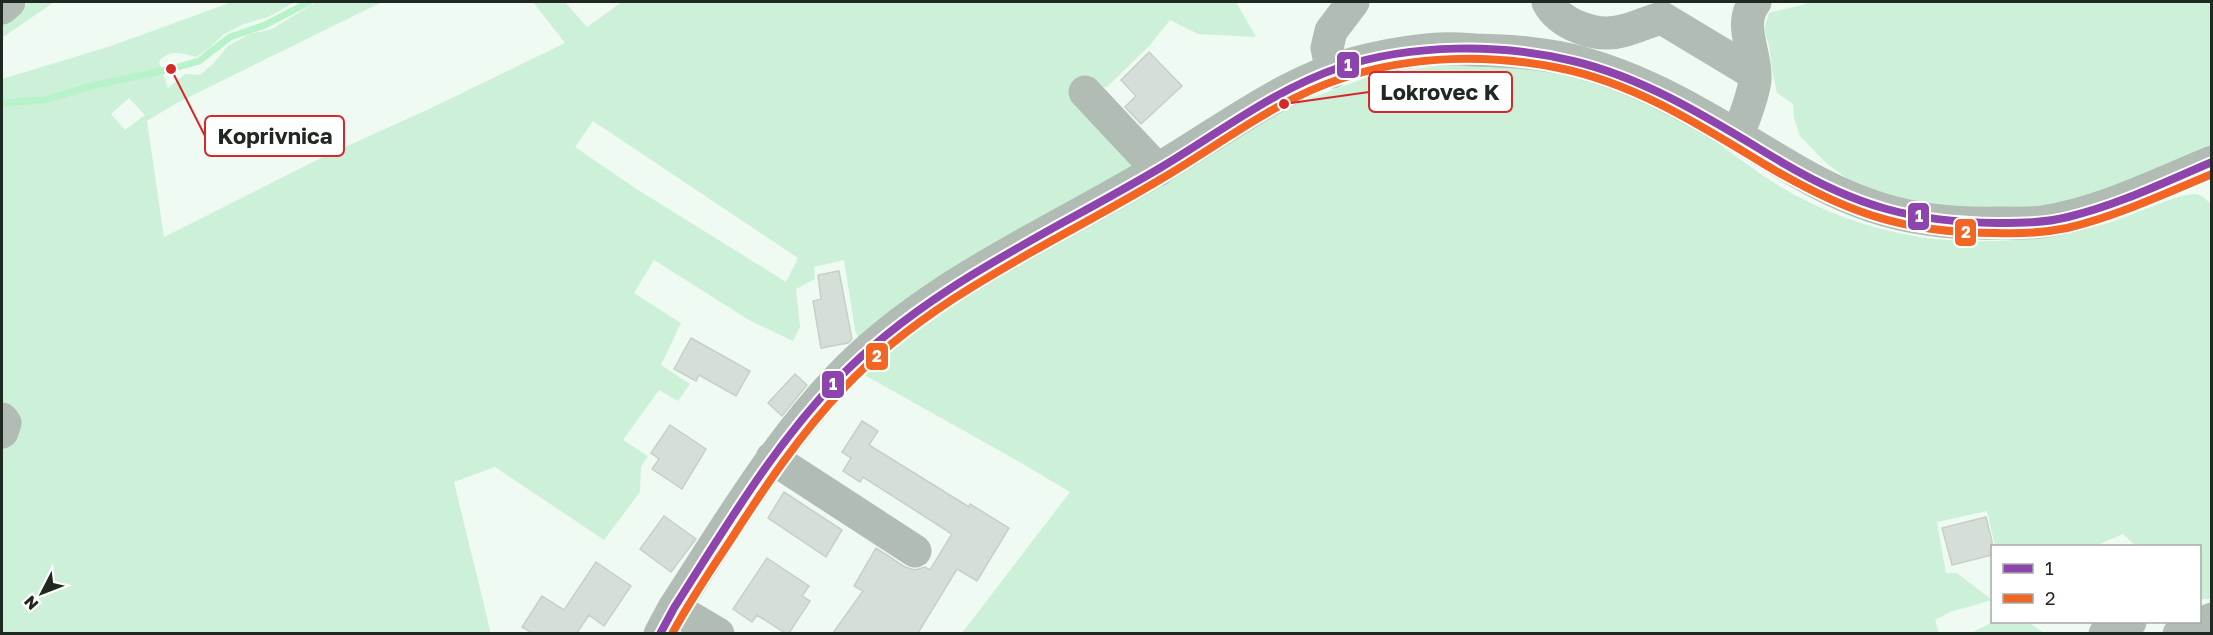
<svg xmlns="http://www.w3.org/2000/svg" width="2213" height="635" font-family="'Golos Text',sans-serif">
	<rect width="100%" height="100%" fill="#effaf2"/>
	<path fill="#cdf0d8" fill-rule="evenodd" d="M30,2H54L2,38V23Z
		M232,2H295L268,17L244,24L224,34L207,50L196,57C182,53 170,49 159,61L168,88L185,74L200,75L214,63L228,46L250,34L272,29L316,2H382L175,104L147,121L164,237L323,157L429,109L565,43L533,2H565L587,27L622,2H1236L1256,37L1198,34L1170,20L1150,45L1107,87L1088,89L1144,164L860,343L855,330L844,260L814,267L815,279L796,289L800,327L793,341L749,320L654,260L634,293L681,323L661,365L690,384L678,401L659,390L623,440L648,456L641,467L640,492L604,540L495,467L454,482L491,634L2,633V79L111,46ZM129,98L145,115L125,130L111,114ZM593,121L798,258L786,282L635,188L575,147Z
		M1814,2H2211V144L2114,187L2055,206L1986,213L1909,206L1848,179L1826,163L1800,136L1794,118L1793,104L1777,93L1772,70L1769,45L1764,29L1769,13Z
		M1441,65C1467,66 1493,64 1519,66C1555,69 1599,84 1632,97C1643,101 1656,104 1666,110C1706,132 1741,162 1779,186C1822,212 1870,229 1919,237C1984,246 2050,241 2112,222C2133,215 2175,195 2194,194C2202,194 2207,200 2212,206L2211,599H2200V546H2136L2123,534L2095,546H1995L1987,511L1937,522L1946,573H1957L1992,600L1950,612L1935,620L1939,633H962L1070,492L1016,460L861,373L915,326L1295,104L1368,77Z
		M1993,622H2028L2044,633H1971Z"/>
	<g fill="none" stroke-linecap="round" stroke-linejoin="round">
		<path stroke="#b8f2cb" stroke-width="7" d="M2,103L44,100L91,86L171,69L199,61L230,37L265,25L309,2"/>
	</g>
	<path fill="#d5dfd8" stroke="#c6d0c9" stroke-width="1.5" d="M1149,52L1182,86L1141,124L1125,107L1136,96L1121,80Z
		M839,271L852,339L848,343L821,348L813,301L821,299L818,275Z
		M691,338L750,371L736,396L699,375L696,381L674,369Z
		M795,374L807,385L782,416L768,403Z
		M862,421L878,431L869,445L969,507L970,504L1009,528L977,581L957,569L918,633H833L863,591L854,586L876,548L905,567L915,570L925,567L930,570L952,534L863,477L860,482L843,471L851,458L842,452Z
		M670,425L706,449L682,489L652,469L659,459L651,453Z
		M784,492L842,530L826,557L768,518Z
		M664,516L696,539L671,572L640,549Z
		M1986,517L1992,541V555L1952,565L1942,528Z
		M767,558L809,586L802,596L810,601L789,633H785L757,615L752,622L733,609Z
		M596,562L631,586L604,626L589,615L577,633H532L522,627L542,596L564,610Z"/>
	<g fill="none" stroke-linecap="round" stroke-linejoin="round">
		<path stroke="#b0bcb4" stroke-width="33" d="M1548,2C1560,25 1597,38 1622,31C1636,28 1649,21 1662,18L1755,74
			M2,8L9,2
			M1332,72L1327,48L1331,31L1353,2
			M1085,92L1158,170
			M1738,135C1744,118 1753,98 1755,80C1757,53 1737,25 1755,2
			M2,419L5,423L2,432
			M772,458L915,551
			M674,608L718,634
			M660,634L674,608C725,530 773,448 837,380C925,286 1051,234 1160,168C1226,129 1291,77 1367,60C1390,55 1415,50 1439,49C1450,48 1463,49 1475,50C1510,51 1548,53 1582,63C1655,83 1719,125 1783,163C1855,207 1912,225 1997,223C2011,223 2027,224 2042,222C2099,214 2159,184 2212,162
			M2105,634L2130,622
			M2179,634L2212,619"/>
		<g stroke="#fff" stroke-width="12">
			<path id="bus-1" d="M660,634L674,608C724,530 772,448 836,381C927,286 1049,234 1160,168C1219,133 1275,89 1341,67C1411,44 1500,43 1573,61C1649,79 1716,123 1783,163C1856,206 1912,222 1997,223C2021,223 2044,223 2068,217C2118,205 2165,182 2212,162"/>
		</g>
		<g stroke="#fff" stroke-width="12">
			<path id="bus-2" d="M672,634C689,602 710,571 730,541C764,488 800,434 844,388C932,295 1053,244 1161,179C1221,144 1277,99 1343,78C1412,55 1489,54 1559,68C1634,83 1700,125 1764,164C1843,211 1901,233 1995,233C2020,234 2043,233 2067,228C2117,216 2164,194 2212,174"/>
		</g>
		<use href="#bus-1" stroke="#8e44ad" stroke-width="8"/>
		<use href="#bus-2" stroke="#f26522" stroke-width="8"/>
	</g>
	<path fill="none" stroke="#d62828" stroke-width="2" d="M1284 104L1369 92M171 69L205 136"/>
	<g fill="#d62828" stroke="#fff" stroke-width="2">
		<circle cx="1284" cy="104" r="6"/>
		<circle cx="171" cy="69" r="6"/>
	</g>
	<g fill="#fff" stroke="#d62828" stroke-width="2">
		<rect x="1369" y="72" width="143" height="40" rx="6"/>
		<rect x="205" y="116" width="139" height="40" rx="6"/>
	</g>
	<g font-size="22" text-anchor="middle" font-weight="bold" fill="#202822">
		<text x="1440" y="100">Lokrovec K</text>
		<text x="275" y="144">Koprivnica</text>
	</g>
	<g stroke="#fff" stroke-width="2">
		<rect x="1336" y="51" width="24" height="28" rx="6" fill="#8e44ad"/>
		<rect x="1907" y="202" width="23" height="29" rx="6" fill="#8e44ad"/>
		<rect x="1954" y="218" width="23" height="29" rx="6" fill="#f26522"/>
		<rect x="865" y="342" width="24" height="29" rx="6" fill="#f26522"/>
		<rect x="821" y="370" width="24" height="29" rx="6" fill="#8e44ad"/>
	</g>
	<g font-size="16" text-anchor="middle" font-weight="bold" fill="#fff">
		<text x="1348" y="71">1</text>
		<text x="1919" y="222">1</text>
		<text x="1966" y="238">2</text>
		<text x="877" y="362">2</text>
		<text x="833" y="390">1</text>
	</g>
	<rect width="2213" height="635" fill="none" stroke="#202822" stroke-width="6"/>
	<rect x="1991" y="545" width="210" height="78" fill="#ffffff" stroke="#a6a9a7" stroke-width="1.5"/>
	<rect x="2003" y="564" width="30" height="9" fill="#8e44ad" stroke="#a6a9a7" stroke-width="1.5"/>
	<text x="2045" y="575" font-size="18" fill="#202822">1</text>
	<rect x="2003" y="594" width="30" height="9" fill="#f26522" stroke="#a6a9a7" stroke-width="1.5"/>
	<text x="2045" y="605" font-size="18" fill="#202822">2</text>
	<g transform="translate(42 593) rotate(228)" stroke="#ffffff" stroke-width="4.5" paint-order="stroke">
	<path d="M0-4.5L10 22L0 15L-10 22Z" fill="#202822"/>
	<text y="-9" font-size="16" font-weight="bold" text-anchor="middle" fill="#202822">N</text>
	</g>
</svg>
